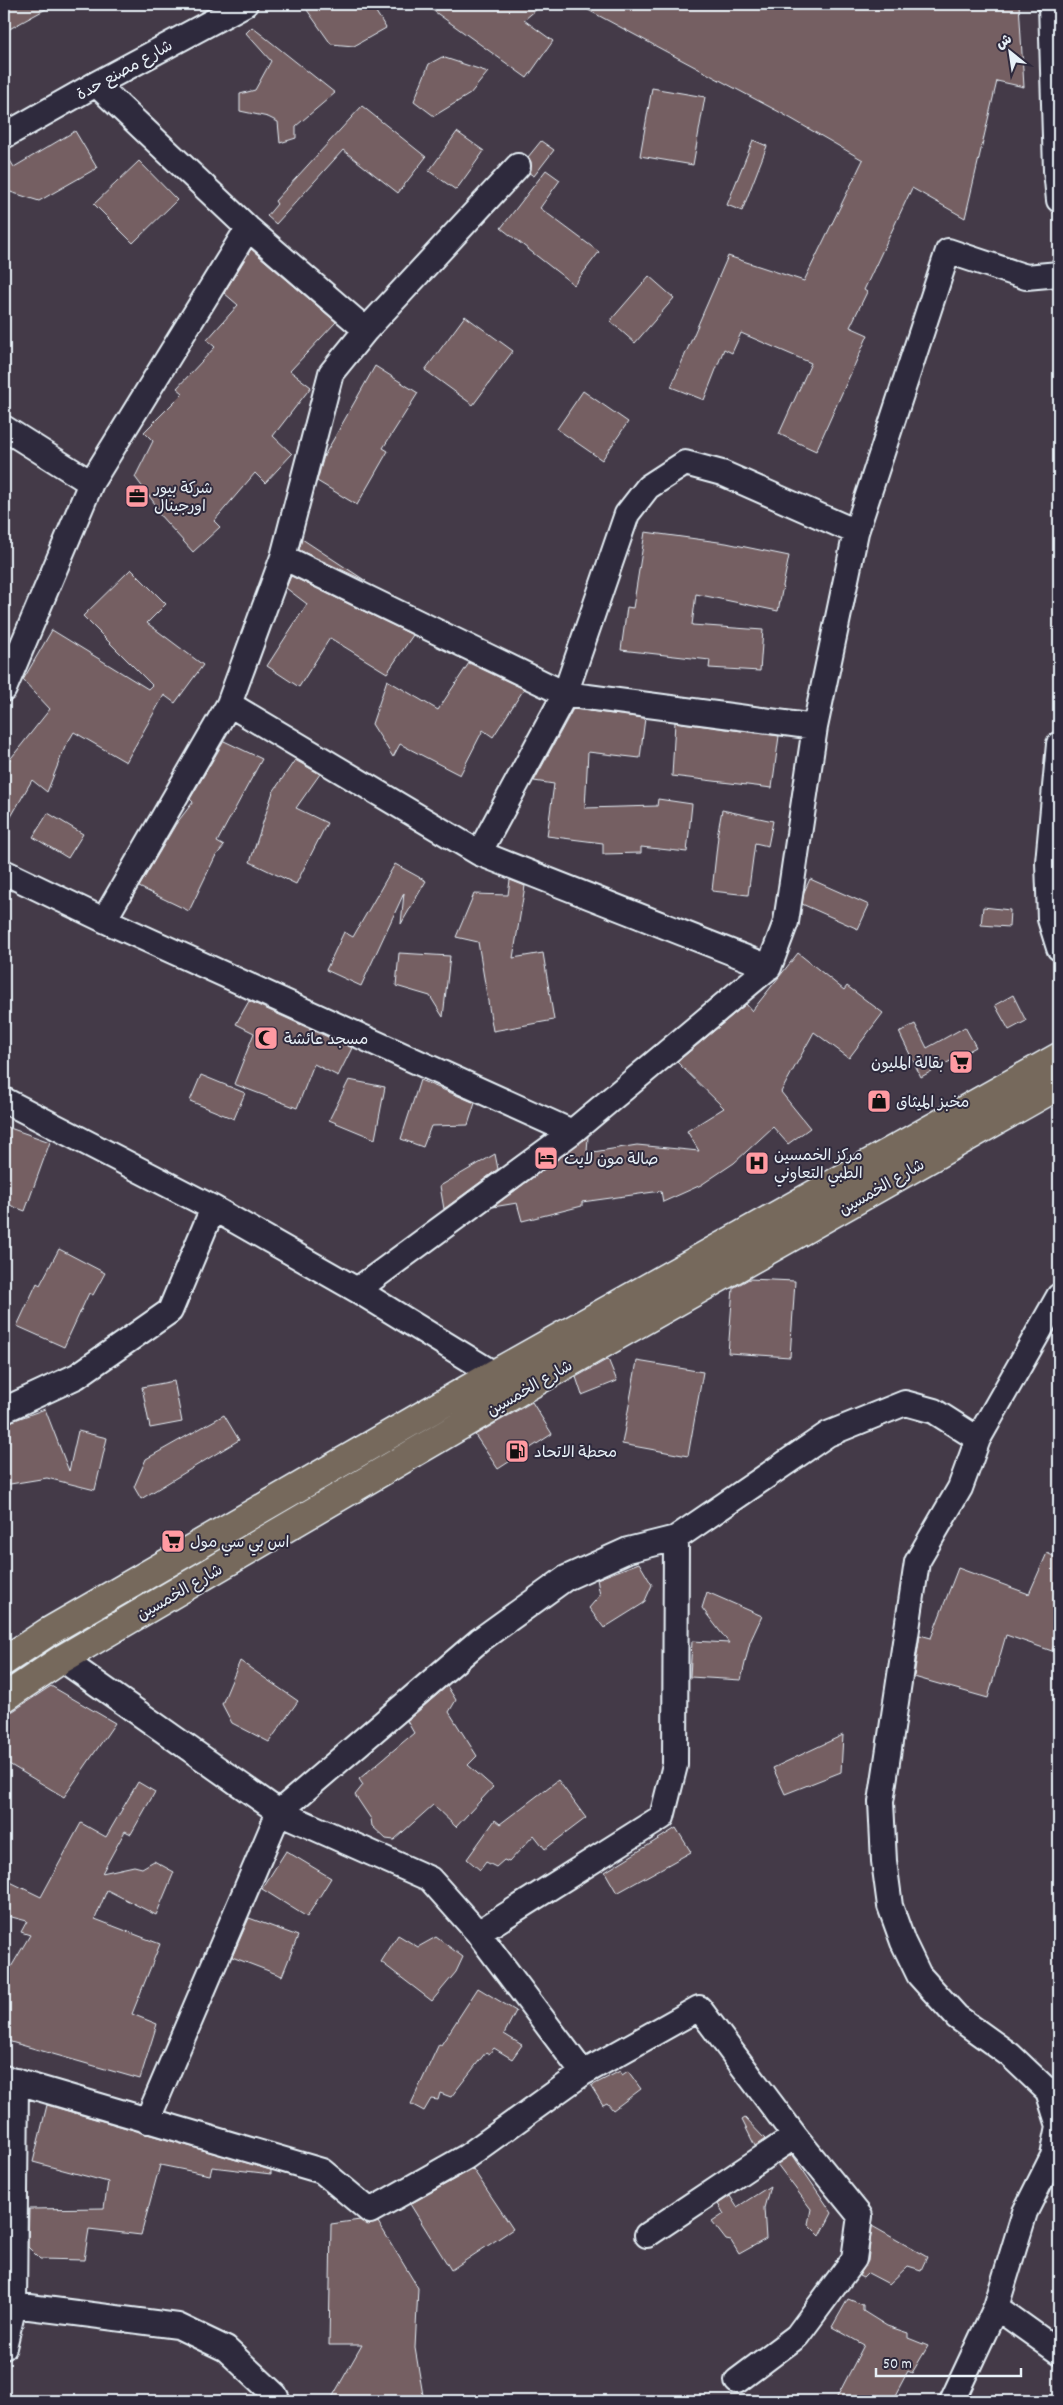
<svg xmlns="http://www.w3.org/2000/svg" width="1063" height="2405" font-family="Dekko,'Playpen Sans Arabic',sans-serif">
	<rect width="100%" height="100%" fill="#443a48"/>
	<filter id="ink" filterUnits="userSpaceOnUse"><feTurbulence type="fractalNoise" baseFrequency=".02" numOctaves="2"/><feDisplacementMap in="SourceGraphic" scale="10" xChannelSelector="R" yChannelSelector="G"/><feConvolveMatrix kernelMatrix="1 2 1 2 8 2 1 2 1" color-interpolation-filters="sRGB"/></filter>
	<g filter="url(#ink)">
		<path fill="#745e62" stroke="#e8f1f8" d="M4,4H55L4,32Z
			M317,4H371L386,28L354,46L331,44L307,10Z
			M424,4H543L524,20L553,41L527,78Z
			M577,4H1019L1024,87L997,81L965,218L912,188L864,290L867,292L850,327L868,335L816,451L779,434L811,363L741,333L732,353L724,349L704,400L671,387L728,256L804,281L863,160L783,114Z
			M252,27L335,93L296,126V138L280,143L278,122L268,117L240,111V94L255,90L271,61L246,33Z
			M442,57L488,72L470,94L434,116L414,101L429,64Z
			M652,88L705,97L693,165L640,156Z
			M362,106L426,157L398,193L343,150L276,224L267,216L277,204L275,201Z
			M75,131L97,168L39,201L4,190V151L14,167Z
			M457,132L484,151L456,190L429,171Z
			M753,140L767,146L742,211L727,205Z
			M541,141L554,150L534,176L529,173L531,162L528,157Z
			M139,161L177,200L133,243L94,204Z
			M546,170L560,180L540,208L599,252L574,285L501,228Z
			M251,249L336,322L290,371L311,387L273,436L292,454L265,483L255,473L214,521L220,527L193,552L158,513L161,512L135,477L153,441L144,432L183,393L177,388L215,347L207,340L238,305L224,293Z
			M649,276L674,298L635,343L610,321Z
			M465,316L513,351L473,405L425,370Z
			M375,366L418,393L383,448L388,451L357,505L317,481L324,456Z
			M583,391L628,422L602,460L557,429Z
			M645,532L726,543L789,556L778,611L696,594L692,625L763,630L760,671L709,668L710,660L621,650L627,607L633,608Z
			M302,539L366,581L299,550Z
			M131,569L166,604L147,623L203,665L175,703L164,695L126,762L74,732L65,747L47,792L32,780L4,829V767L50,709L23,680L52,630L148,689L152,685L83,616Z
			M291,576L413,635L387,673L330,638L299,687L267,666L307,604L286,588Z
			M469,663L524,689L493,737L483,730L460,775L400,744L393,757L372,724L387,680L438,710Z
			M573,709L645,718L640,758L588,752L585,808L657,806L658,799L692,804L687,852L641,847V853L603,854V843L547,836L554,784L534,781Z
			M675,722L779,736L772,788L672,776Z
			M224,741L262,759L217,842L224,846L215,857L189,911L139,887L176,824L193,802L190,799Z
			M295,760L320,774L296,808L327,823L296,884L250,862L273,792Z
			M722,810L773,821L768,846L755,843L748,895L712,891L718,836H717Z
			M48,813L83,834L68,858L33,837Z
			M395,864L426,881L401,924L404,893L361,986L326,970L344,932L353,937Z
			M810,879L869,905L858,929L802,904L804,892Z
			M510,880L525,886L513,958L543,953L554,1020L493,1031L478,942L456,937L474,894L508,895Z
			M983,907L1010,910L1009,927L981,925Z
			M399,953L450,956L443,1017L430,996L396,986Z
			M798,953L844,990L847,986L883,1013L849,1058L814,1032L781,1092L810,1128L788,1144L773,1127L734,1163L701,1185L663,1202L661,1191L582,1202V1206L522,1221L517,1203L493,1207L588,1136L587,1153L637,1145L699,1151L687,1131L724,1108L677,1062L746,1004L752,1011Z
			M1013,995L1026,1021L1009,1030L995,1005Z
			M249,1001L352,1048L338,1076L314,1064L297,1108L234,1084L254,1033L236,1024Z
			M915,1024L927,1048L965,1027L976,1047L921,1077L899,1032Z
			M201,1075L245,1093L234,1119L190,1101Z
			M349,1080L385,1087L375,1139L329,1120Z
			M420,1080L475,1103L468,1125L431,1126L423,1147L401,1139Z
			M4,1126L50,1142L25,1211L4,1203Z
			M495,1154L498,1169L444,1209L440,1186Z
			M59,1249L105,1273L93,1295L89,1293L64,1347L17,1326L37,1283L40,1285Z
			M749,1279L795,1281L790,1357L728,1353L733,1288Z
			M608,1359L617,1381L582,1395L576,1377Z
			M637,1361L703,1372L688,1456L622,1444Z
			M174,1381L182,1422L150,1428L142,1387Z
			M532,1402L552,1434L498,1469L475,1435Z
			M45,1409L69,1471L78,1431L107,1438L95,1490L47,1478L4,1485V1424Z
			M224,1415L239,1440L141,1499L134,1487L146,1459Z
			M1047,1553L1059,1559V1631L1052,1651L1006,1635L988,1698L914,1677L920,1635L931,1638L958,1568L1029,1594Z
			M639,1563L652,1585L644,1603L604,1628L589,1608L600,1595L597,1579Z
			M707,1592L762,1616L750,1642L741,1680L690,1677L692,1641L729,1643L702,1608Z
			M240,1661L298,1701L269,1742L232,1723L222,1704Z
			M51,1686L115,1723L64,1797L4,1761V1713L13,1711Z
			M447,1686L456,1700L449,1712L477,1756L468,1765L493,1787L456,1827L433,1805L394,1840L386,1839L372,1826L371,1819L355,1795L363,1785L359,1779L414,1733L407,1721Z
			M843,1735L841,1772L785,1794L773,1768Z
			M558,1780L586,1818L545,1849L534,1835L509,1862L504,1860L496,1867L486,1862L480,1870L467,1859L495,1820L500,1824Z
			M138,1782L155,1792L131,1834L125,1831L102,1873L134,1866L142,1868L154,1861L174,1872L156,1915L107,1890L95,1919L160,1944L132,2014L157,2024L140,2079L4,2040V1979L30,1935L21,1932L27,1921L4,1915V1879L41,1897L81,1823L106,1837Z
			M676,1828L691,1852L617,1893L605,1872Z
			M286,1851L331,1878L307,1917L262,1889Z
			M249,1918L298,1936L282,1976L232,1957Z
			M398,1935L418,1947L436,1937L463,1957L456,1972L432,2001L381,1962Z
			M478,1988L516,2011L504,2034L522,2045L512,2059L494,2048L489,2054L486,2052L451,2097L440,2093L438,2100L431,2099L424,2111L411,2104L439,2044L441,2045Z
			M620,2071L622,2075L628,2071L641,2089L613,2110L607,2103L603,2105L591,2086Z
			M47,2105L271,2170V2174L212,2167L210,2175L160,2165L141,2235L89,2229L84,2260L40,2259L28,2247L29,2209L104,2208L108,2182L33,2162Z
			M745,2118L765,2139L755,2146L742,2120Z
			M792,2154L832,2213L820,2236L808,2224L811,2209L777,2164Z
			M473,2169L513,2229L451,2270L410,2204Z
			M770,2186L764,2208L766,2239L739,2254L731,2241L726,2240L712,2222L724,2214L718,2204L730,2196L737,2207Z
			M360,2220L368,2225L378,2222L418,2288L415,2348L424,2401H330L362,2345H329L331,2224Z
			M872,2226L927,2257L921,2270L908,2266L889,2284L868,2273L863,2278L859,2276L868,2261Z
			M848,2299L863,2305V2311L887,2326L908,2333V2338L928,2346L912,2373L908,2371L892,2401H835L864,2345L832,2327Z"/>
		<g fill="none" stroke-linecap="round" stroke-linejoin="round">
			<g stroke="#e8f1f8" stroke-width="28">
				<path id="minor" d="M1051,4L1056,170L1059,200
					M96,84L248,228L366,330
					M4,136L96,84L245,4
					M4,428L91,483
					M283,557L565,694L815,727
					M4,689L91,483L248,228
					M229,704L479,853L769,967
					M1059,744L1048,862L1050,919L1059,948
					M479,853L565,694L627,514L648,487L685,463L722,473L856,532
					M4,872L104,920L572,1132
					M104,920L229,704L283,557L331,373L366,330L518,166
					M4,1100L213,1208L357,1290L494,1374
					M357,1290L572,1132L769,967L786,922L815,727L856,532L948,251L1026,277L1059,274
					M1059,1296L978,1439L960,1488L917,1562L881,1802L884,1861L890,1906L903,1942L919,1975L957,2017L1010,2055L1048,2091L1059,2126
					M4,1410L77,1376L170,1311L213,1208
					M62,1659L279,1812L430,1879L478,1933L583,2073
					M478,1933L662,1817L675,1765L676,1538
					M4,2078L322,2171L370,2211L466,2157L583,2073L699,2008L795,2136L860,2216L854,2259L797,2336L737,2381
					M147,2121L279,1812L480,1640L566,1578L628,1550L676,1538L828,1434L905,1403L934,1411L978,1439
					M647,2235L795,2136
					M4,2302L14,2305L178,2326L226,2349L275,2395L278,2401
					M996,2307L1059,2352
					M4,2347L14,2305L16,2081
					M952,2401L996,2307L1025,2212L1053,2156L1059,2126"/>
			</g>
			<g stroke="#e8f1f8" stroke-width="31">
				<path id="major" d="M4,1661L48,1632L494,1374L1059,1057
					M4,1698L62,1659L523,1389L1059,1085"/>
			</g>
			<use href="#minor" stroke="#2f2a3d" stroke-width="24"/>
			<use href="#major" stroke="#76695c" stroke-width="28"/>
		</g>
	</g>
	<defs>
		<g id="office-square" transform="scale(1.25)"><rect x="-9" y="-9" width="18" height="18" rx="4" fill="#ff9aa2" stroke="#2f2a3d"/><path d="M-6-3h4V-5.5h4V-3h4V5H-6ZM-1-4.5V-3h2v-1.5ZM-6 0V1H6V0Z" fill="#111"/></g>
		<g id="mosque-square" transform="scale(1.25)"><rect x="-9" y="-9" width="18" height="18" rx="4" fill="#ff9aa2" stroke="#2f2a3d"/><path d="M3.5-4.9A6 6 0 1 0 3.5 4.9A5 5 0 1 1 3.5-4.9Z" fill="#111"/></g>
		<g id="supermarket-square" transform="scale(1.25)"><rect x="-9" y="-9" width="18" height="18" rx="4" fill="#ff9aa2" stroke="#2f2a3d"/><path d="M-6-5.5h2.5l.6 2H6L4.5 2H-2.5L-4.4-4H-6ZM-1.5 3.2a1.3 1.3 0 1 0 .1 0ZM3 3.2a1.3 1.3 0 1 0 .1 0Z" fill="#111"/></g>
		<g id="shop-square" transform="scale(1.25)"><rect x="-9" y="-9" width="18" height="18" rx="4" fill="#ff9aa2" stroke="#2f2a3d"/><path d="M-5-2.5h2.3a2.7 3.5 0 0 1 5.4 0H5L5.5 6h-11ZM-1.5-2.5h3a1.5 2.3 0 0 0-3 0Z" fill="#111"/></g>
		<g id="hotel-square" transform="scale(1.25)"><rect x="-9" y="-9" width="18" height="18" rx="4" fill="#ff9aa2" stroke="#2f2a3d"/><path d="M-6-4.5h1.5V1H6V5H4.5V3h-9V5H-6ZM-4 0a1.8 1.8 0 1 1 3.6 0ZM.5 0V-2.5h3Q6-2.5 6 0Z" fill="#111"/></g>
		<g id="hospital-square" transform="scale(1.25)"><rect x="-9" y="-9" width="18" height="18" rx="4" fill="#ff9aa2" stroke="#2f2a3d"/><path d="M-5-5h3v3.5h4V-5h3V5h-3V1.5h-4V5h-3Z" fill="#111"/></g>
		<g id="fuel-square" transform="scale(1.25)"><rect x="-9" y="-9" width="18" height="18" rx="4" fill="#ff9aa2" stroke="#2f2a3d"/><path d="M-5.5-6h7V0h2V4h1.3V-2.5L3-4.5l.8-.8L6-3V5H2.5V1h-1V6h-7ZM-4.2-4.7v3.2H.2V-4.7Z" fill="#111"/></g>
	</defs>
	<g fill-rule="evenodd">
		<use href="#office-square" x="137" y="496"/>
		<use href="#mosque-square" x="266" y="1038"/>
		<use href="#supermarket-square" x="961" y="1062"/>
		<use href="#shop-square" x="879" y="1101"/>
		<use href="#hotel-square" x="546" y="1158"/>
		<use href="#hospital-square" x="757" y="1163"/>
		<use href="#fuel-square" x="517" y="1451"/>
		<use href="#supermarket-square" x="173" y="1541"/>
	</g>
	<g text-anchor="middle" stroke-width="4" stroke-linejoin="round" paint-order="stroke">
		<g font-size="16" fill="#e8f1f8" stroke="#2f2a3d">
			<text transform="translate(124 69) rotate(-29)" y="6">شارع مصنع حدة</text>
			<text transform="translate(881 1186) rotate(-30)" y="6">شارع الخمسين</text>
			<text transform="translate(529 1387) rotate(-30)" y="6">شارع الخمسين</text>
			<text transform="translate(179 1591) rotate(-30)" y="6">شارع الخمسين</text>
		</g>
		<g font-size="16" fill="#e8f1f8" stroke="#2f2a3d" text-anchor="start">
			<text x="154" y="493">شركة بيور<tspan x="154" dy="18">اورجينال</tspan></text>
			<text x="284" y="1044">مسجد عائشة</text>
			<text x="944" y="1068" text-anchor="end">بقالة المليون</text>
			<text x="896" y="1107">مخبز الميثاق</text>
			<text x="774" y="1160">مركز الخمسين<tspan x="774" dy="18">الطبي التعاوني</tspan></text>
			<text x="564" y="1164">صالة مون لايت</text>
			<text x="534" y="1457">محطة الاتحاد</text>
			<text x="190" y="1547">اس بي سي مول</text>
		</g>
	</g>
	<rect width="1063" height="2405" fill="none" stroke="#2f2a3d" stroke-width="20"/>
	<rect x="10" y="10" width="1043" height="2385" fill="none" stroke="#e8f1f8" stroke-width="2" filter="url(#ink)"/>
	<g transform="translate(1010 52) rotate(330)" stroke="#2f2a3d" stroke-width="4" paint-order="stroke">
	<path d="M0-4L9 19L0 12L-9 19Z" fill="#e8f1f8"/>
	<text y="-8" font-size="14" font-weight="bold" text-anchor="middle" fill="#e8f1f8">ش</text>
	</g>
	<path d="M876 2368v8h145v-8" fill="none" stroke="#e8f1f8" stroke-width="2.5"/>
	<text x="883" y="2368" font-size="15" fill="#e8f1f8" stroke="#2f2a3d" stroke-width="4" paint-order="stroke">50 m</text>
</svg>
